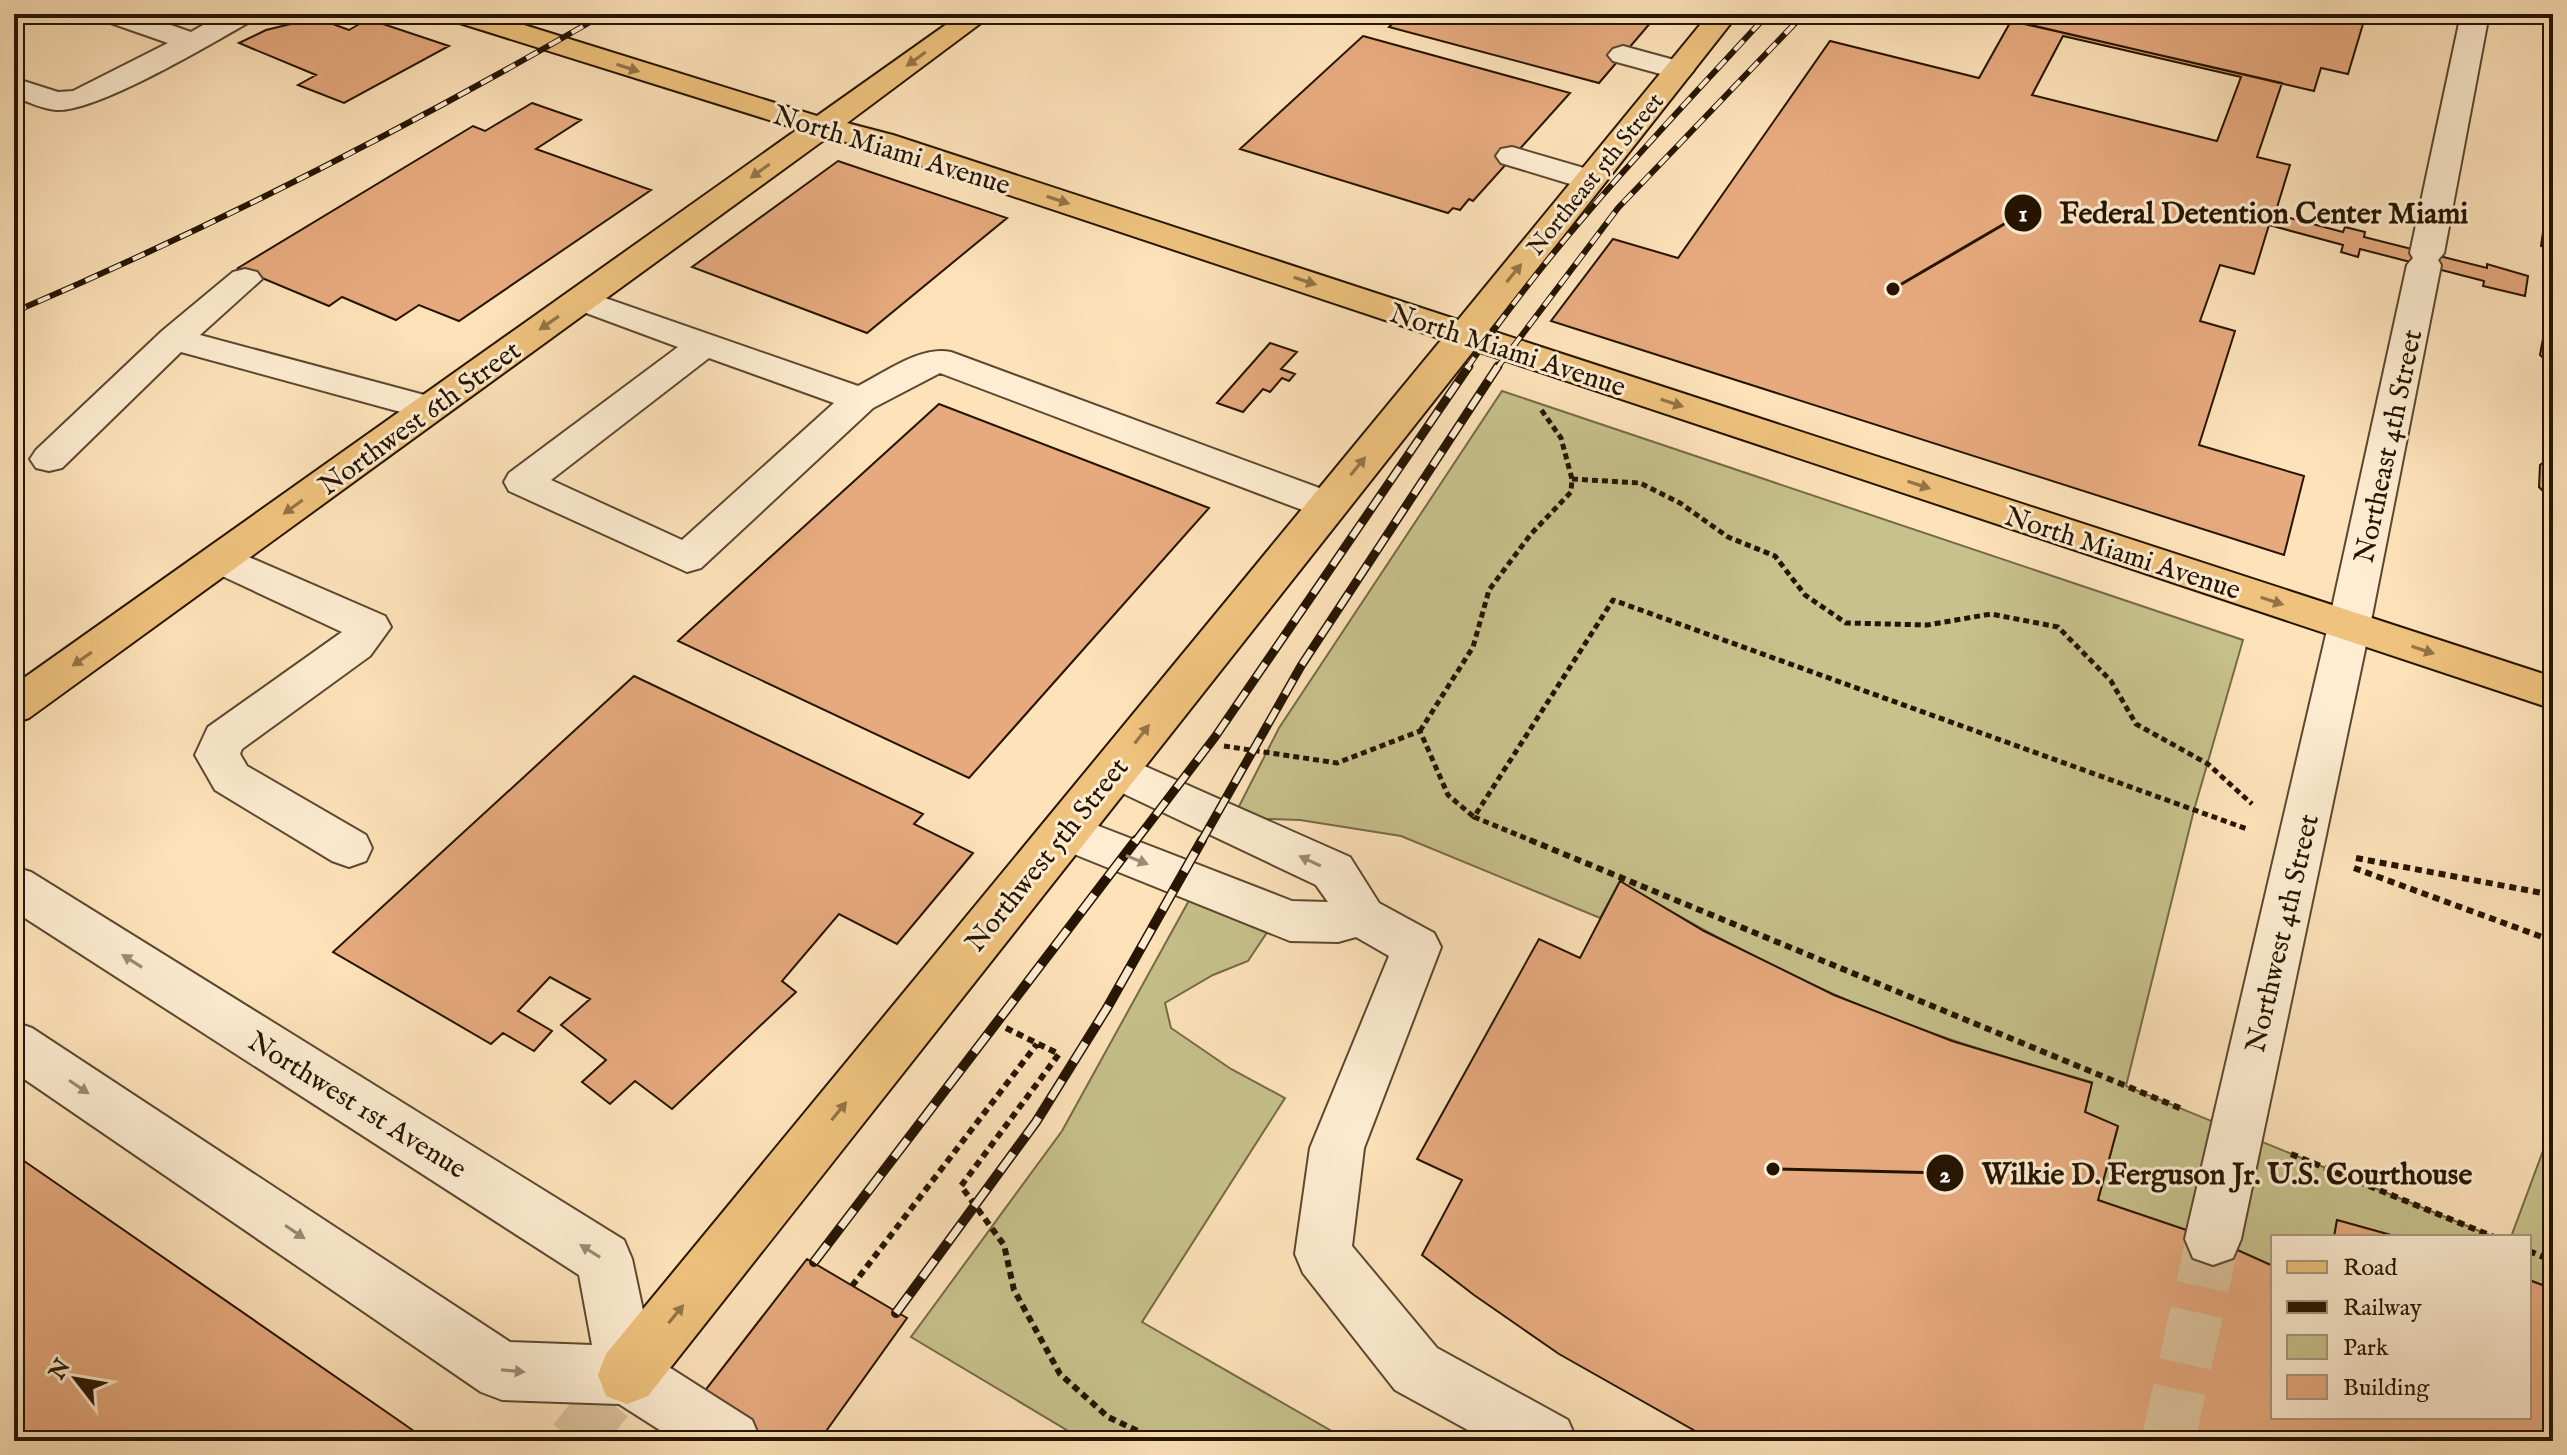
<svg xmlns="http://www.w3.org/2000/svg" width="2567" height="1455" font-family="'IM FELL English',serif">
	<rect width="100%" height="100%" fill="#fee3ba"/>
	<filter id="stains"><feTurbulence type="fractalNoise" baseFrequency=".0025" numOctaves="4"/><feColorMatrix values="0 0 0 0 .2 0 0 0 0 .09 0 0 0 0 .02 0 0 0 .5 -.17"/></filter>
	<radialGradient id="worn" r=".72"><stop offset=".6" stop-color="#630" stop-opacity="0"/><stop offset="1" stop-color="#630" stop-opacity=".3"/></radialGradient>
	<path fill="#c7c18b" stroke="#766a46" stroke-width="2" d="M1502,391L2243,640L2194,810L2126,1086L2494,1237H2398L2337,1220L2334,1237H2273V1266L2098,1200L2118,1127L2085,1112L2092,1082C2003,1057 1915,1031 1831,993C1758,961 1689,922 1620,882L1600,918L1401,836L1300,820L1233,818L1279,728Z
		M1197,886L1268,931L1248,961L1213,975L1165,1003L1171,1028L1231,1069L1285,1098L1142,1322L1349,1441H1085L911,1337L1062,1131Z
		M2553,1124V1289L2529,1280V1237H2511Z"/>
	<path fill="#e6aa7e" stroke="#251401" stroke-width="2" fill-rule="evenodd" d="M1403,14H1658L1599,83L1389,27Z
		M1983,14H2340L2339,19L2363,24L2348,74L2321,68L2314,91Z
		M368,19L449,46L344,103L298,85L316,75L239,43L266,30L299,22L330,23L349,30Z
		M2011,21L2282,83L2257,157L2290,165L2275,214L2343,232L2345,227L2365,232L2364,237L2487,268V264L2528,276L2525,296L2483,286L2484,281L2360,249L2358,257L2341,252L2343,245L2269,225L2254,274L2220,265L2200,321L2235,331L2199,445L2304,476L2284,555L1551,321L1613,239L1678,258L1830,41L1979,78ZM2063,36L2241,77L2217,141L2032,95Z
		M1363,36L1570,93L1473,201L1469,199L1460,210L1453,208L1448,213L1240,149Z
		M532,103L581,120L536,149L651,190L459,321L419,305L396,320L342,297L329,306L238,268L473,126L485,131Z
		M838,161L1007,218L867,333L692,267Z
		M2553,163V285L2546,284L2550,248L2541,246Z
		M2547,317L2553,319V367L2540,355Z
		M1270,343L1297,352L1281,369L1295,374L1289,381L1282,378L1270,392L1263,389L1243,412L1217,403Z
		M939,404L1209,508L969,778L678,641Z
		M2553,455V501L2539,487L2540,465Z
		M634,676L923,814L914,824L973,853L897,944L839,914L782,981L796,992L672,1109L635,1081L610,1104L582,1082L606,1060L561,1025L590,999L550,977L518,1011L552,1031L534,1051L503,1033L491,1044L333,952Z
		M1620,881L1704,931L1834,995L1952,1041L2092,1083L2085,1112L2118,1126L2098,1200L2213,1239L2273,1266V1417H2529V1280L2553,1289V1441H1713L1559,1354L1474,1295L1422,1255L1462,1180L1417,1159L1539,939L1580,958Z
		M14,1154L401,1422L428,1441H14Z
		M2337,1220L2398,1237H2334Z
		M807,1259L907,1318L819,1441H666Z"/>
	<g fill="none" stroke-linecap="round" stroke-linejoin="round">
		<path stroke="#ddc49e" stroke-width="53" stroke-dasharray="53 26" stroke-linecap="butt" d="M2168,1441L2213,1239"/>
		<path stroke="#ddc49e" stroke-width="53" stroke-dasharray="53 26" stroke-linecap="butt" d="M574,1441L627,1375"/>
		<g stroke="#5b482f" stroke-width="4">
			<path id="minor" d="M98,14H139L191,32L222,14H257L253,20C214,42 96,113 56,110C42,109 27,101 14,97V78L58,92L73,91L168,43L102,20Z
				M2461,14H2489L2444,253L2438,260L2441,265L2370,626L2241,1239L2233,1258L2213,1265L2193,1258L2185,1239L2328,626L2407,265L2413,258L2410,253Z
				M1623,46L1689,64L1694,70L1689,76L1679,79L1613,61L1608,55L1613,49Z
				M1512,147L1601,173L1606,180L1601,187L1590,190L1501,163L1496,156L1501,149Z
				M245,269L257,272L262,279L200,335L443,400L448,408L443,416L430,420L181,352L62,468L49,471L36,468L30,459L36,450L162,331L233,272Z
				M582,290L858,386C884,373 921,345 951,352L1341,496L1347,505L1341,514L1327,518L1313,514L940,373L873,408L701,568L687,572L509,491L504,482L509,473L678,347L570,307L565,300L570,293ZM709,358L834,403L682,540L551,480Z
				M221,545L385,616L391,627L370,656L242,749L240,754L247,766L366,835L372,848L366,861L349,867L332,861L215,790L195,755L208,727L342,632L207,569L201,559L207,549Z
				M1115,753L1350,857L1379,903L1434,933L1441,947L1364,1148L1352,1246L1437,1348L1568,1420L1577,1441H1488L1395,1390L1303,1273L1295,1254L1310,1148L1389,956L1356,937L1338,942L1290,941L1049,844L1042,831L1049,818L1065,813L1292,901L1328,902L1316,885L1099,782L1093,770L1099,758Z
				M14,867L31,872L624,1240L632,1259L653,1357L752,1420L761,1441H677L619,1404L502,1400L481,1392L14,1072V1022L32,1028L510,1342L592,1345L579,1275L14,911Z"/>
		</g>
		<g stroke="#251401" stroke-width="4">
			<path id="major" d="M446,14H489L817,116L961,14H993L847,123L893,135L1458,320L1709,14H1738L1489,330L2553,677V709L1474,350L648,1396L627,1404L606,1396L598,1375L606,1354L1442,339L871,149L828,137L29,718L14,723V685L798,129L450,20Z"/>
		</g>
		<path stroke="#251401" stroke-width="5" stroke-dasharray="6 4" stroke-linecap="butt" d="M1572,479L1640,483L1680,503L1728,537L1775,556L1805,595L1846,623L1927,625L1991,614L2058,627L2111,681L2136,724L2208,764L2252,804
			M1420,731L1473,647L1489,590L1531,534L1571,492L1572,479L1561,438L1540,408
			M1224,746L1337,763L1420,731L1448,795L1474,817
			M1535,842L1474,817L1613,600L2247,829"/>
		<path stroke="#251401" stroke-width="6" stroke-dasharray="7 5" stroke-linecap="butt" d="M1530,840L2182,1109
			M2356,858L2553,895
			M2354,868L2553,941
			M1006,1028L1059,1054L961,1186L1004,1245L1014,1290L1060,1374L1108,1417L1159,1441
			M2291,1154L2494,1237
			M2529,1251L2553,1261
			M852,1286L1037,1044"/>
		<use href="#minor" fill="#feedd2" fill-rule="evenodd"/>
		<use href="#major" fill="#efc27d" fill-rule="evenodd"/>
		<g stroke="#251401" stroke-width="6">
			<path id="rail-far2" d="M14,312C217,225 413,125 604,14
				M1467,368C1555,239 1663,128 1768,14
				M1497,368L1618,208L1804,14"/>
		</g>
		<g stroke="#251401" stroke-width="9">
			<path id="rail-far1" d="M1135,842L1215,737L1469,366
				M1201,842L1301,666L1498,366"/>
		</g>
		<g stroke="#251401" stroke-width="10">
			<path id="rail" d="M814,1262L1136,840
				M896,1313L1036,1122L1107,1008L1202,840"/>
		</g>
		<use href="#rail-far2" stroke="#feedd2" stroke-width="4" stroke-dasharray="13" stroke-linecap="butt"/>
		<use href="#rail-far1" stroke="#feedd2" stroke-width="6" stroke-dasharray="17" stroke-linecap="butt"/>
		<use href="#rail" stroke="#feedd2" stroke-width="7" stroke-dasharray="22" stroke-linecap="butt"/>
	</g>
	<defs><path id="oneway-solid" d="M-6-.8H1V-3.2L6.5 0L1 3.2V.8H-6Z" transform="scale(2)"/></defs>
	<g fill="#947445">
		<use href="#oneway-solid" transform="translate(916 59) rotate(144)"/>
		<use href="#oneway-solid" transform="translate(628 68) rotate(18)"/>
		<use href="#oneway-solid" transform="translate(760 171) rotate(144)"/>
		<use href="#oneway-solid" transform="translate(1058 200) rotate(18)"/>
		<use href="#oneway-solid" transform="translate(1514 273) rotate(-51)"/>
		<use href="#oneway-solid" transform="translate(1305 281) rotate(18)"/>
		<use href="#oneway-solid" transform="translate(549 323) rotate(145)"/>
		<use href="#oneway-solid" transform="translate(1672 403) rotate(18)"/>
		<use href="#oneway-solid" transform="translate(1358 466) rotate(-51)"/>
		<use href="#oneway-solid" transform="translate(1919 485) rotate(18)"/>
		<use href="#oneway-solid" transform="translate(293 507) rotate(144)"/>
		<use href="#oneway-solid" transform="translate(2272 601) rotate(18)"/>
		<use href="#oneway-solid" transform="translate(2423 650) rotate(18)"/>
		<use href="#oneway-solid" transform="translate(82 659) rotate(145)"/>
		<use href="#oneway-solid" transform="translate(1142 734) rotate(-52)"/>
		<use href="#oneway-solid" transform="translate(839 1111) rotate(-51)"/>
		<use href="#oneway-solid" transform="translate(676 1314) rotate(-51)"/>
	</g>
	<g fill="#9c8b74">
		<use href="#oneway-solid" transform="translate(1137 860) rotate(22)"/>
		<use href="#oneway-solid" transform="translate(1310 861) rotate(-155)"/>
		<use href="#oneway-solid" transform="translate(132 961) rotate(-148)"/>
		<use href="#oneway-solid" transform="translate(79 1087) rotate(34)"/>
		<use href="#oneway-solid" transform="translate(295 1232) rotate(34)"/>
		<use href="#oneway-solid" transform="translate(590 1251) rotate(-148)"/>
		<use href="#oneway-solid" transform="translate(513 1371) rotate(6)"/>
	</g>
	<g text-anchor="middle" stroke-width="6" stroke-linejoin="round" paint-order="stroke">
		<g font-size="24" fill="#251401" stroke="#feedd2">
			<text transform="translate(1595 174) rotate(-51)" y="8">Northeast 5th Street</text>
		</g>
		<g font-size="28" fill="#251401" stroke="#feedd2">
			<text transform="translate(892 149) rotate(17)" y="10">North Miami Avenue</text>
			<text transform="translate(1508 349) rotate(18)" y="10">North Miami Avenue</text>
			<text transform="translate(419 417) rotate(-36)" y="10">Northwest 6th Street</text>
			<text transform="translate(2387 446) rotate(-78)" y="10">Northeast 4th Street</text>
			<text transform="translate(2123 552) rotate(18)" y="10">North Miami Avenue</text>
			<text transform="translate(1046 854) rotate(-51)" y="10">Northwest 5th Street</text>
			<text transform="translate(2281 933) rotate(-77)" y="10">Northwest 4th Street</text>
			<text transform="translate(358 1104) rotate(32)" y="10">Northwest 1st Avenue</text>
		</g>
	</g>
	<path fill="none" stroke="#251401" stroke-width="3" d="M1893 289L2023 213M1773 1169L1945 1173"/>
	<g fill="#251401" stroke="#feedd2" stroke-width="3">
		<circle cx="1893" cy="289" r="8"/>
		<circle cx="1773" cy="1169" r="8"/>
		<circle cx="2023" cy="213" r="20"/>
		<circle cx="1945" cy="1173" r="20"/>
	</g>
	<g font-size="24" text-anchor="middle" font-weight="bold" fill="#fff">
		<text x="2023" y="221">1</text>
		<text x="1945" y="1182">2</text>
	</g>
	<g font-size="30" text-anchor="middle" font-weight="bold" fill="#251401" stroke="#feedd2" stroke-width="6" stroke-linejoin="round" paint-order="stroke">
		<text x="2264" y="223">Federal Detention Center Miami</text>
		<text x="2227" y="1184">Wilkie D. Ferguson Jr. U.S. Courthouse</text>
	</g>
	<rect width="2567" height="1455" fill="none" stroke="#fee3ba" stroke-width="48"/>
	<rect x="16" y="16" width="2535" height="1423" fill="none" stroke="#251401" stroke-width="4"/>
	<rect x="24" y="24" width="2519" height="1407" fill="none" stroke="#251401" stroke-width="2"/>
	<rect x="2271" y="1235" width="260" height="184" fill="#feedd2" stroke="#a7967e" stroke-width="2"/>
	<rect x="2287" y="1261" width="40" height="12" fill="#efc27d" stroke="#a7967e" stroke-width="2"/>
	<text x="2343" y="1275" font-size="24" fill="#251401">Road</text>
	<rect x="2287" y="1301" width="40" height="12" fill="#251401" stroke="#a7967e" stroke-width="2"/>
	<text x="2343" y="1315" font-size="24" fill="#251401">Railway</text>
	<rect x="2287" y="1335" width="40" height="24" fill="#c7c18b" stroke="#a7967e" stroke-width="2"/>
	<text x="2343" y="1355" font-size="24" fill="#251401">Park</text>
	<rect x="2287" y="1375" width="40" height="24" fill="#e6aa7e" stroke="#a7967e" stroke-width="2"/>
	<text x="2343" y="1395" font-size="24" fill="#251401">Building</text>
	<g transform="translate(76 1379) rotate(301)" stroke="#feedd2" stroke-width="6" paint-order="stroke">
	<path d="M0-6L14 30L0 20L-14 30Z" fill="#251401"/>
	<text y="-12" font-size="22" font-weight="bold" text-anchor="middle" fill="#251401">N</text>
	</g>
	<rect width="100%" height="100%" filter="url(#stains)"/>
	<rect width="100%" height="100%" fill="url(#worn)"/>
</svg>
